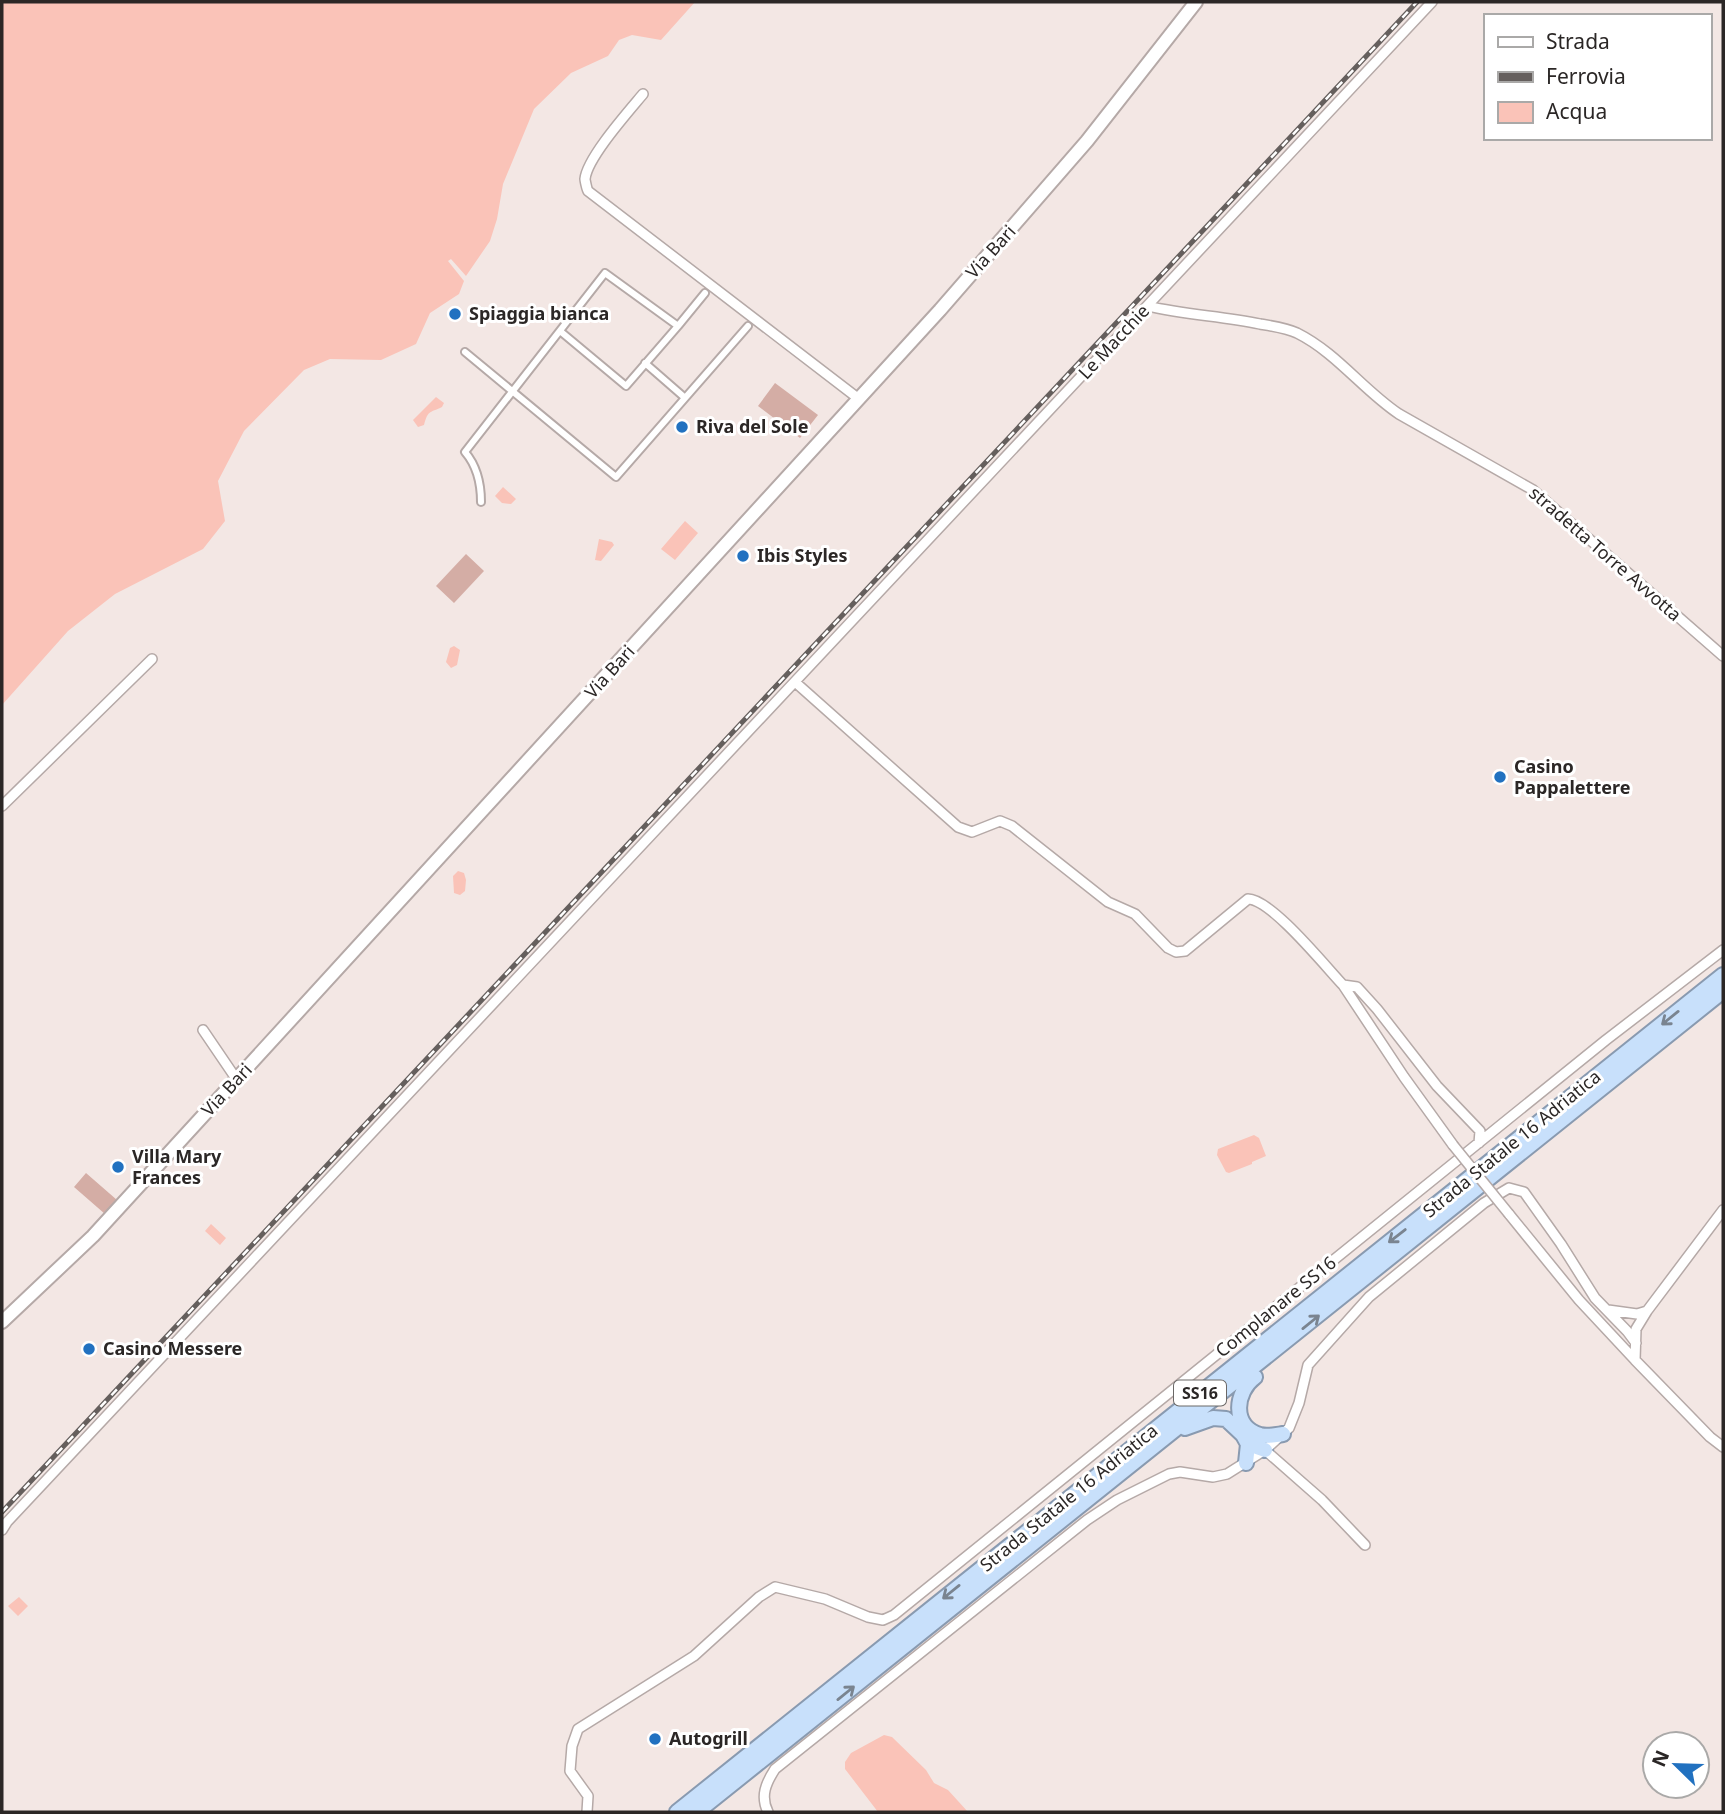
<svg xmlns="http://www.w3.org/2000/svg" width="1725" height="1814" font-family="'Noto Sans',sans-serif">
	<rect width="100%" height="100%" fill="#f3e7e4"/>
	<path fill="#d4ada5" d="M775,383L818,415L800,438L758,406Z
		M466,554L484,571L454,603L436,586Z
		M86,1173L117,1200L105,1214L74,1187Z"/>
	<path fill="#fac3b8" d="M2,2H695L661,40L632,35L619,40L608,56L571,73L534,109L503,184L497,219L490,241L466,276L451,259L448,261L464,281L459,294L430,313L416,344L381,360L330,359L304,370L244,431L218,481L225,521L203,549L115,594L68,631L2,705Z
		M436,397L444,403L442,407C431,413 428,409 424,425L418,427L413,420Z
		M503,487L516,499L511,504L502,503L495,496Z
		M685,521L698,533L675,560L661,549Z
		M599,539L612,542L614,545L601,561L595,560Z
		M454,646L460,650L457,665L451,668L446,662L450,648Z
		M458,871L464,873L466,880L465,891L460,895L454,893L453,876Z
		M1254,1135L1259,1138L1266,1156L1252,1162V1164L1229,1173L1226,1172L1217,1155L1218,1149Z
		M211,1224L226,1238L220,1245L205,1231Z
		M19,1597L28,1606L18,1616L8,1606Z
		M884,1735L892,1737L926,1770L934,1783L948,1790L968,1812H878L845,1769V1762L851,1753Z"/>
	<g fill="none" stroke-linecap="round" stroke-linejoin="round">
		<g stroke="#b5a9a7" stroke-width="10">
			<path id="pedestrian" d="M678,326L705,293
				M465,352L616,477L748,326
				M645,363L684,397
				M481,502C481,484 477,466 465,452L605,273L678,326L626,386L560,331"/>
		</g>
		<g stroke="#b5a9a7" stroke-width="12">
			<path id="minor" d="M643,94C628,112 587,158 585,179C585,180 587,190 588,191L859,399
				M1148,306C1185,315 1223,316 1260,324C1272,326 1286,328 1297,333C1337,353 1363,390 1399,414L1533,490L1723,656
				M795,682L958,827L972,832L1000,821L1012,826L1108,902L1135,914L1168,948L1176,952L1185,951L1248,899C1271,899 1325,966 1343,985
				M2,806L152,659
				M203,1030L237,1080
				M1453,1145L1404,1077L1343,985L1357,987L1377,1009L1437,1086L1480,1131L1479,1143
				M1723,1210L1647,1311L1636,1329L1635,1360L1710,1437L1723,1447
				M1509,1214L1579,1300L1635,1360
				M1608,1310L1637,1314L1647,1311
				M1265,1450L1322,1500L1365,1545
				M2,1530L7,1522L1432,2
				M587,1812L588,1796L570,1771L572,1746L578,1729L694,1656L759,1597L775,1587L825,1599L868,1617L883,1620L894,1615L1606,1040L1723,950
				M768,1812C760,1796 766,1783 775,1769L1087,1520L1117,1500L1169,1474L1180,1472L1213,1477L1227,1474L1265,1450L1289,1428L1299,1403L1308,1365L1369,1297L1484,1203L1509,1188L1524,1192L1561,1244L1595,1298L1627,1331L1636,1343"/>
		</g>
		<g stroke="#b5a9a7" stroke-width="16">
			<path id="secondary" d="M2,1322L93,1236L940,310L1087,141L1196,2"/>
		</g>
		<g stroke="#899ab0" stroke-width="18">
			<path id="trunk" d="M1255,1377C1235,1392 1231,1426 1260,1435C1267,1437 1276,1435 1283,1434
				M1185,1428L1213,1418L1226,1419L1243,1435L1248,1444L1246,1463
				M1248,1444L1265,1450
				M677,1812L1723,975
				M697,1812L1723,991"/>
		</g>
		<use href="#pedestrian" stroke="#fff" stroke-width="6"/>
		<use href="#minor" stroke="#fff" stroke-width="9"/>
		<use href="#secondary" stroke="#fff" stroke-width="12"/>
		<use href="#trunk" stroke="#c8e0fb" stroke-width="14"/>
		<g stroke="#655f5d" stroke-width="5">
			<path id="rail" d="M2,1512L1417,2"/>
		</g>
		<use href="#rail" stroke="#fff" stroke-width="2.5" stroke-dasharray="8" stroke-linecap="butt"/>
		<g stroke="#b5a9a7" stroke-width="12" stroke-linecap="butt">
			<path id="minor-bridge" d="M1453,1145L1509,1214"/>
		</g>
		<use href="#minor-bridge" stroke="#fff" stroke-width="9"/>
	</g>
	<defs><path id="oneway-shaft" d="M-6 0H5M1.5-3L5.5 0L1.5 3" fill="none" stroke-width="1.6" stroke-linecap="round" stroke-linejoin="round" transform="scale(1.75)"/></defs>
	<g stroke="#7a8490">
		<use href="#oneway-shaft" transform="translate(1670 1018) rotate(141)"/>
		<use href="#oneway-shaft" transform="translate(1397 1236) rotate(142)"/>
		<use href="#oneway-shaft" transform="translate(1311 1322) rotate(-39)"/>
		<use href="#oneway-shaft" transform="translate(951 1592) rotate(141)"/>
		<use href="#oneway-shaft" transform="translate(846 1693) rotate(-39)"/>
	</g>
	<g fill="#2171c0" stroke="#fff" stroke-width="2.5">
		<circle cx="455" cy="314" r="7"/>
		<circle cx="682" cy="427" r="7"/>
		<circle cx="743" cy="556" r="7"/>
		<circle cx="1500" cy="777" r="7"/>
		<circle cx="118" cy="1167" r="7"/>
		<circle cx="89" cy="1349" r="7"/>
		<circle cx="655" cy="1739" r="7"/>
	</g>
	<g text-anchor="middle" stroke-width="6" stroke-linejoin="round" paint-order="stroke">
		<rect fill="#fff" stroke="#6b6867" stroke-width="2" x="1174" y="1380.5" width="52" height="25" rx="5"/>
		<g font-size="16" font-weight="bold" fill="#2b2726">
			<text x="1200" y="1399">SS16</text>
		</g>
		<g font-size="18" fill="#2b2726" stroke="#fff">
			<text transform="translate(991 252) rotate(-48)" y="6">Via Bari</text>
			<text transform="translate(1114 342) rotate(-47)" y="6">Le Macchie</text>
			<text transform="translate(1605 554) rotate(41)" y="6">stradetta Torre Avvotta</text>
			<text transform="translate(610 672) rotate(-48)" y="6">Via Bari</text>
			<text transform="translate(227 1090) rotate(-47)" y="6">Via Bari</text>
			<text transform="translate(1512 1144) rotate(-39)" y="6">Strada Statale 16 Adriatica</text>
			<text transform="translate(1276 1307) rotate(-39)" y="6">Complanare SS16</text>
			<text transform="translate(1069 1498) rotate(-39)" y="6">Strada Statale 16 Adriatica</text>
		</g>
		<g font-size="18" font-weight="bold" fill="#2b2726" stroke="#fff" text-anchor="start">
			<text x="469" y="320">Spiaggia bianca</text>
			<text x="696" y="433">Riva del Sole</text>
			<text x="757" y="562">Ibis Styles</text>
			<text x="1514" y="773">Casino<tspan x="1514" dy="21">Pappalettere</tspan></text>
			<text x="132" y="1163">Villa Mary<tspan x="132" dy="21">Frances</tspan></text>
			<text x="103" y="1355">Casino Messere</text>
			<text x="669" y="1745">Autogrill</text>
		</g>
	</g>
	<rect width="1725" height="1814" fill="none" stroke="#2b2726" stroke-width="7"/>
	<rect x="1484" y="14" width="228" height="126" fill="#ffffff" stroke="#aaa9a8" stroke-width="2"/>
	<rect x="1498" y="37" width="35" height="10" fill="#ffffff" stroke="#aaa9a8" stroke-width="2"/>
	<text x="1546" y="49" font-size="21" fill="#2b2726">Strada</text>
	<rect x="1498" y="72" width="35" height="10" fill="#655f5d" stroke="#aaa9a8" stroke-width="2"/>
	<text x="1546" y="84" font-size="21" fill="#2b2726">Ferrovia</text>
	<rect x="1498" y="102" width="35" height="21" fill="#fac3b8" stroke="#aaa9a8" stroke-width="2"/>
	<text x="1546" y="119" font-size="21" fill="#2b2726">Acqua</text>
	<g transform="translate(1676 1765) rotate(293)"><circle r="33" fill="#ffffff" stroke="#aaa9a8" stroke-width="2"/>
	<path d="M0-5L12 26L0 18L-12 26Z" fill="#2171c0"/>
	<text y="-10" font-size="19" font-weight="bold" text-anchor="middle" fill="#2b2726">N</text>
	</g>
</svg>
